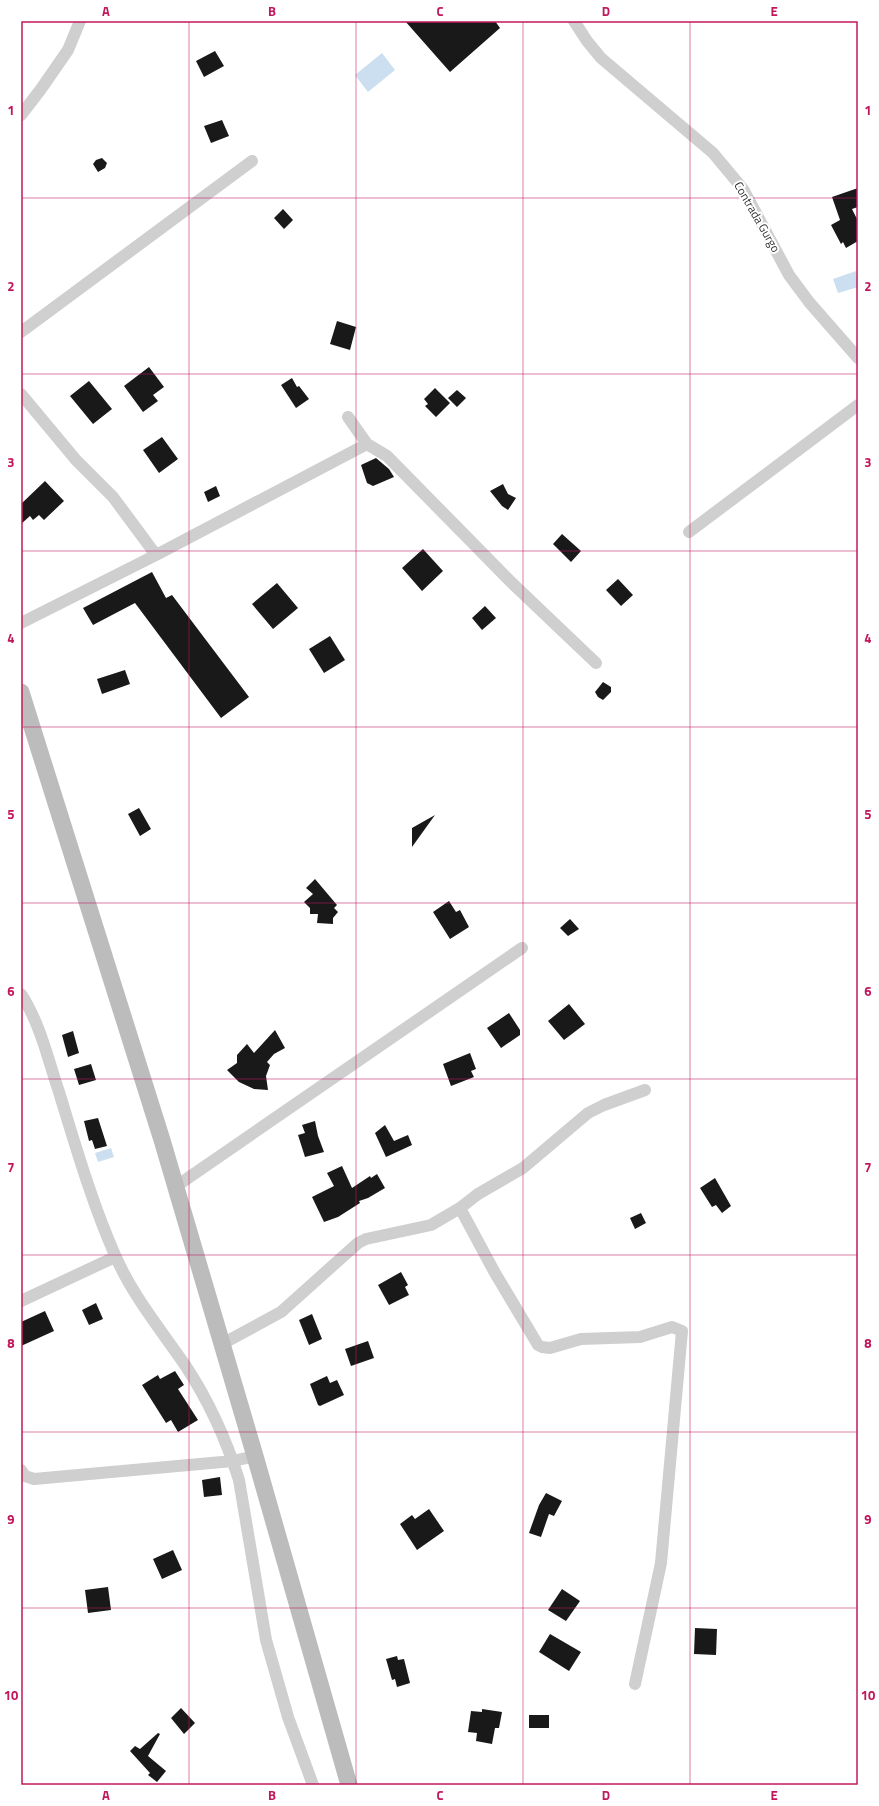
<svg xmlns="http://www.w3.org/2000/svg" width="879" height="1806" font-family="'Titillium Web',sans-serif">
	<rect width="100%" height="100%" fill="#fff"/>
	<path fill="#cbdff0" d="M382,53L395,70L368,92L355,75Z
		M856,271L858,287L838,293L833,279Z
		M111,1148L114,1157L98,1162L95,1153Z"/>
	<path fill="#191919" d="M405,21H495L500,28L450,72Z
		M215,51L224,66L204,77L196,61Z
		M222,120L229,136L211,143L204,126Z
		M102,158L107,163L105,168L98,172L93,164L96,160Z
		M858,188V207L852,209L858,221V241L846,248L843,242L841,244L831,225L840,220L832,197Z
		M283,209L293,220L284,229L274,218Z
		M337,321L356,327L350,350L330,344Z
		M149,367L164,387L153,395L158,401L143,412L124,386Z
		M292,378L297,387L299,386L309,399L296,408L281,385Z
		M89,381L112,409L93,424L70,396Z
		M435,388L450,403L436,417L425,406L428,404L424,399Z
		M457,390L466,398L457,407L448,398Z
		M162,437L178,459L159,473L143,450Z
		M376,458L389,469L394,477L373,486L367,483L361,465Z
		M45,481L64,501L44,520L39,515L33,520L30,516L21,524V504Z
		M503,484L508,494L516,498L508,510L502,506L490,491Z
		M216,486L220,496L208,502L204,492Z
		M562,534L581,551L571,562L553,544Z
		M423,549L443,571L422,591L402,568Z
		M152,572L166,598L172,595L249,697L221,718L135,603L93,625L83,608Z
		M618,579L633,595L621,606L606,590Z
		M277,583L298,608L273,629L252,604Z
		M485,606L496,618L482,630L472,618Z
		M330,636L345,660L324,673L309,649Z
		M125,670L130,684L102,694L97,679Z
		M603,682L611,687V692L603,700L598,697L595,692Z
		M139,808L151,829L140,836L128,814Z
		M435,815L412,847V828Z
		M315,879L337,905L334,908L338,912L333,918V924L317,923L318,914H310V908L304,902L313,894L306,888Z
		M449,901L456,912L460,910L469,927L450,939L433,912Z
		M570,919L579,929L568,936L560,928Z
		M569,1004L585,1024L564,1040L548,1021Z
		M509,1013L520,1030V1035L501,1048L487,1028Z
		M275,1030L285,1048L274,1054L267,1062L270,1065L266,1076L268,1090L254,1089L239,1082L227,1070L237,1063V1055L247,1044L254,1053Z
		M73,1031L79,1053L68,1057L62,1035Z
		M470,1053L476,1069L471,1071L474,1077L451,1086L443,1064Z
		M91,1064L96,1080L79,1085L74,1069Z
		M98,1118L107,1146L95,1149L92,1140L89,1141L84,1121Z
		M315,1121L318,1136L324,1152L305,1157L298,1135L305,1133L302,1125Z
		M385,1125L394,1141L408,1135L412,1145L386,1157L375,1133Z
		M342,1166L352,1188L370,1176L371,1178L377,1174L385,1188L368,1198L359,1201L360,1203L338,1217L324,1222L312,1197L334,1186L327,1173Z
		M715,1178L731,1206L722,1213L716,1205L712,1207L700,1188Z
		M641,1213L646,1223L635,1229L630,1218Z
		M401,1272L408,1285L405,1287L409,1295L389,1305L378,1285Z
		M96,1303L103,1319L89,1325L82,1310Z
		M45,1311L54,1331L21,1346V1322Z
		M312,1314L322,1339L309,1345L299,1320Z
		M368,1341L374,1358L351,1366L345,1349Z
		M175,1371L184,1385L178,1389L198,1420L178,1432L171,1420L166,1423L142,1385L158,1375L160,1379Z
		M327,1376L330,1383L337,1380L344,1395L320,1406L318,1405L310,1384Z
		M220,1477L222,1495L204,1497L202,1480Z
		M546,1493L562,1501L554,1516L549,1514L541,1537L529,1533L539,1505Z
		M429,1509L444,1531L417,1550L400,1524L412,1515L415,1519Z
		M173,1550L182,1570L162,1579L153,1559Z
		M108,1587L111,1610L88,1613L85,1590Z
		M562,1589L580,1601L566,1621L548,1610Z
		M695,1628L717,1629L716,1655L694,1654Z
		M550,1634L581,1652L569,1671L539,1652Z
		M397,1656L398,1660L404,1659L410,1683L397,1687L395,1679L392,1680L386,1659Z
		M181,1708L195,1723L184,1734L171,1718Z
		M482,1709L502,1712L499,1728H495L492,1744L476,1741L477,1733L468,1732L471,1711L482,1712Z
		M529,1715H549V1728H529Z
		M158,1733L160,1734L148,1756L166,1771L157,1782L148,1775L150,1773L130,1751L135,1746L140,1749Z"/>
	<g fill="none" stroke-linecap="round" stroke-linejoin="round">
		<path stroke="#cfcfcf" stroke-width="12" d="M574,21L587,41L601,58L713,153L743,189L789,275L809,302L858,358
			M21,115L41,89L68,50L80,21
			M21,332L252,161
			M21,394L76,460L113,497L156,555L21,623
			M348,417L367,444
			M689,532L858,405
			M156,555L367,444L387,456L510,581L596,663
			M21,994C40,1023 48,1059 59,1092C76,1147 92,1203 115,1255C132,1295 161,1330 185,1365C209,1401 226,1439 239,1480L266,1640L288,1717L313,1785
			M175,1187L522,948
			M460,1208L495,1273L538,1345L542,1347L550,1348L581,1339L640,1337L672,1327L682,1331L661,1563L635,1684
			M21,1301L115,1257
			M222,1344L281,1312L358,1243L366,1239L431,1225L460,1208L478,1194L523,1168L588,1113L604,1105L645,1090
			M21,1470L25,1476L34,1479L233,1461L255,1456"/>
		<path stroke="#bcbcbc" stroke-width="17" d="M21,692L162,1140L255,1456L349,1785"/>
	</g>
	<path fill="none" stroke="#c2185b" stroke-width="1" stroke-opacity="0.55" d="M189,21V1785M356,21V1785M523,21V1785M690,21V1785M21,198H858M21,374H858M21,551H858M21,727H858M21,903H858M21,1079H858M21,1255H858M21,1432H858M21,1608H858"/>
	<g text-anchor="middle" stroke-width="4" stroke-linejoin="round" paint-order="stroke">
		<g font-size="12" fill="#323232" stroke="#fff">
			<text transform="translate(757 217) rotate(60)" y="4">Contrada Gurgo</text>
		</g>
	</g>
	<rect width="879" height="1806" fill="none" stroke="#ffffff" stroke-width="44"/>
	<rect x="22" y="22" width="835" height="1762" fill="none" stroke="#c2185b" stroke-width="1.5"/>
	<g font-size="13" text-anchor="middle" font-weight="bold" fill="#c2185b">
		<text x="106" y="16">A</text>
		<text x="272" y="16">B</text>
		<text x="440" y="16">C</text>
		<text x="606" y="16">D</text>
		<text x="774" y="16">E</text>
		<text x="11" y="115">1</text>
		<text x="868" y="115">1</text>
		<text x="11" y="291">2</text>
		<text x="868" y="291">2</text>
		<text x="11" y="467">3</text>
		<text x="868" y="467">3</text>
		<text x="11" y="643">4</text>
		<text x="868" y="643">4</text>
		<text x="11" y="819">5</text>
		<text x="868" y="819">5</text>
		<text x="11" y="996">6</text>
		<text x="868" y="996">6</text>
		<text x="11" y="1172">7</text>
		<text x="868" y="1172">7</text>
		<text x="11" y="1348">8</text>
		<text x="868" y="1348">8</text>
		<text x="11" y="1524">9</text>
		<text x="868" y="1524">9</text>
		<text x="11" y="1700">10</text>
		<text x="868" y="1700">10</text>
		<text x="106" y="1800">A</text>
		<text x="272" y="1800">B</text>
		<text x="440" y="1800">C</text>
		<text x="606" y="1800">D</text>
		<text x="774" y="1800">E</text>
	</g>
</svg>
